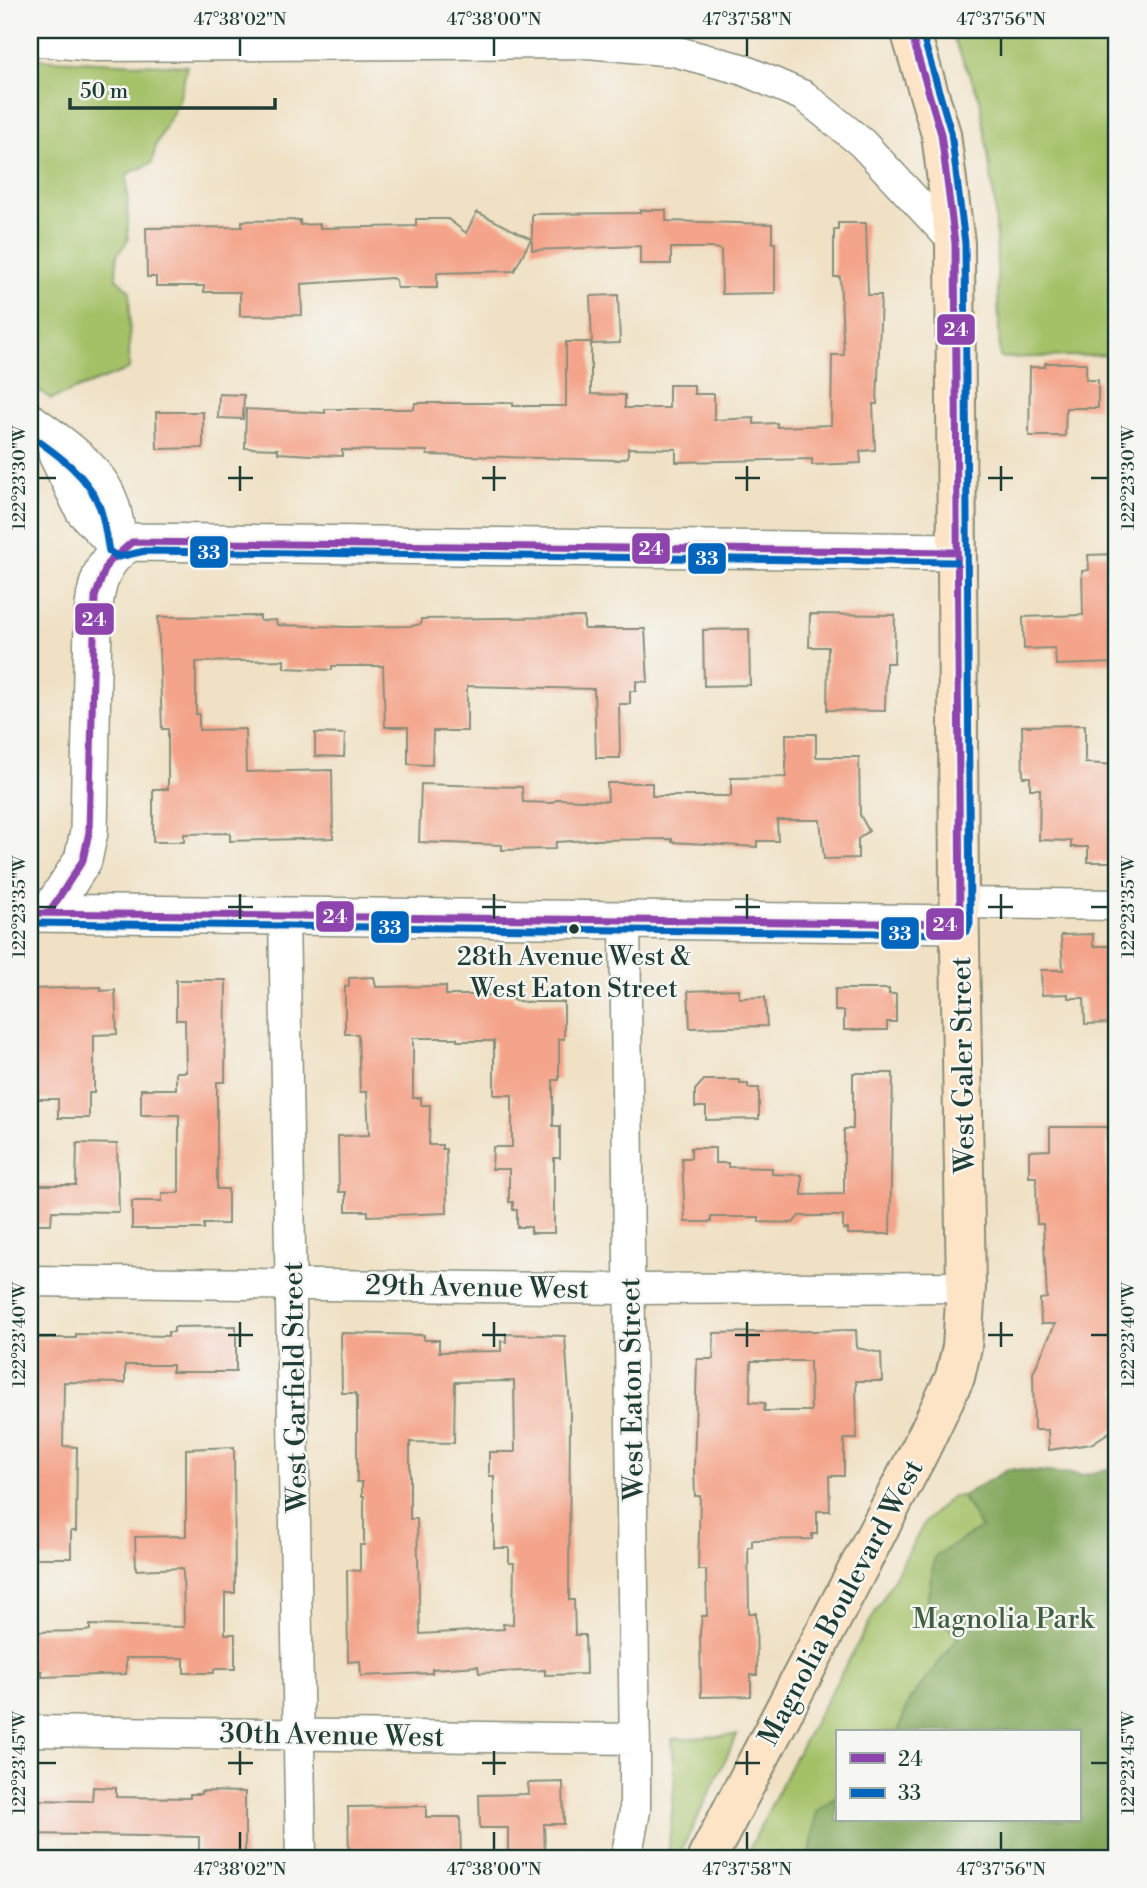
<svg xmlns="http://www.w3.org/2000/svg" width="1147" height="1888" font-family="'Libre Bodoni',serif">
	<rect width="100%" height="100%" fill="#f6f6f2"/>
	<filter id="ink" filterUnits="userSpaceOnUse"><feTurbulence type="fractalNoise" baseFrequency=".0143" numOctaves="2"/><feDisplacementMap in="SourceGraphic" scale="14" xChannelSelector="R" yChannelSelector="G"/><feConvolveMatrix kernelMatrix="1 2 1 2 8 2 1 2 1" color-interpolation-filters="sRGB"/></filter>
	<filter id="wash" filterUnits="userSpaceOnUse"><feTurbulence type="fractalNoise" baseFrequency=".00686" numOctaves="4" result="noise"/><feDisplacementMap in="SourceGraphic" scale="28" xChannelSelector="R" yChannelSelector="G"/><feGaussianBlur stdDeviation="1.57" result="paint"/><feColorMatrix in="noise" values="0 0 0 0 0 0 0 0 0 0 0 0 0 0 0 0 0 1.4 0 .05"/><feComposite in="paint" operator="in"/></filter>
	<g filter="url(#wash)">
		<rect width="100%" height="100%" fill="#f0e1c5"/>
		<path fill="#a4c168" stroke="#627f4e" stroke-width="2" fill-rule="evenodd" d="M950,30H1117V355L1000,358L995,204L980,99Z
			M30,59L187,66L179,101L156,145L152,163L127,174L128,240L117,255L116,278L130,291L129,369L51,399L30,383Z
			M952,1496L1117,1498V1858H745L794,1759L925,1522ZM837,1732H1079V1820H837Z
			M737,1735L678,1858H668L675,1776L672,1739Z"/>
		<path fill="#83a75c" stroke="#517248" stroke-width="2" d="M1117,1467V1858H810L816,1812L837,1796V1820H1079V1732H898L909,1701L958,1638L927,1602L935,1556L981,1528L962,1496L1009,1469L1084,1475Z"/>
		<g id="blocks">
			<path fill="#f4a48a" fill-rule="evenodd" d="M640,210H666V221L772,224V243H775V293L722,294L721,250L715,248H671V264H640V246L532,250V214L640,213Z
				M477,212L531,239L514,271L437,273V288H397L396,280L392,278L301,284L302,315L240,316V292H204V286H156V277H147L146,228L242,227V221L300,220V225L320,224V228L416,226V219H448L466,233Z
				M838,223H866L868,295H881L877,404H873L875,450L860,451L861,463L812,465V459L676,462V449L628,448V457L619,460L427,455V451L342,450V456L312,455L278,453V449L245,448L246,409L325,413V409H414L415,403H513V406H566V342H591V394L625,395V408H669V385H694V394H714V420L754,418V424L777,423V427L831,425L832,355H844L840,277H834V230H838Z
				M618,295L620,343L592,344L590,296Z
				M1045,363H1086V380H1098V408H1066L1065,436H1029L1030,367H1045Z
				M219,394L244,395L243,419L218,418Z
				M156,412H203V448L157,449Z
				M1117,554V663L1056,665L1055,648L1024,649L1023,617L1083,615L1082,571L1089,570L1088,555Z
				M810,614L895,615L894,663H886L885,711L827,710L828,647H809Z
				M260,616V621L276,620L277,625L349,627L411,626L421,624V619L584,617V629H645L648,682L636,681V691H630V704H619L620,758H596L594,689L467,686V731H433L432,765L408,764V727H385L383,666H332V670L284,668V660L196,662V714H199V730L245,729L246,772L332,770L333,838L230,841V833L184,834V842H153V789H168V729H162L158,617Z
				M749,629L750,685L704,686L703,630Z
				M1085,725V763L1117,765V862H1088V847H1071V841L1039,840L1040,789H1030V777H1023L1022,726Z
				M315,733L345,734L344,757L315,756Z
				M786,734H816V757H859L860,815L869,831L858,839V858L824,859L820,820H777L778,841H757V847L672,842V839L590,840L556,842L555,849L502,850V845L419,842L421,784L522,787L523,802L551,803L558,799L608,801L607,783H652V796H731V778L786,777Z
				M1093,934V946H1117V1023L1085,1024L1084,998H1068V994L1042,995L1041,970H1063L1061,935Z
				M374,977L376,987L446,986V995H513V1000L525,1002H564V1039H559V1080H553V1126H560V1158H554V1233H531V1227H517V1210H513V1202H509V1169H492L493,1147H512V1095H494V1041H457V1038H413V1098H421V1105H430L429,1145H442V1149H446L447,1213L368,1216V1211H346V1192H339L338,1136L369,1135L367,1092H360L358,1034H345V986H349V978Z
				M176,980H226L225,1082H217V1189H228V1224H204V1229H132V1201H162V1193H179V1115H141V1089H176V1072H186L185,1020H176Z
				M101,987V991L115,990L117,1034L94,1035V1093H89V1118H58V1099H38V1086H30V989Z
				M739,989V998L765,997L767,1026L690,1028L688,991Z
				M835,989H889V994H896V1022H887V1030H844V1011H835Z
				M853,1073H893L890,1234H848V1229H843V1216H799L793,1223L759,1222V1217H711V1222H685L682,1158H691V1148H715V1163H728V1167L772,1168V1174L802,1175V1195L844,1194V1129H853Z
				M704,1080H740V1084H748V1088H759V1119L706,1120V1107H695V1090Z
				M1050,1127H1107V1187H1117V1427L1091,1444L1049,1450L1048,1430H1034L1033,1373L1055,1324H1041L1040,1299L1047,1298L1043,1224H1037L1036,1177H1029V1151L1050,1150Z
				M77,1143L117,1144L119,1212L52,1211L51,1224H30V1185H76Z
				M236,1326V1372H172V1365H125V1383L64,1382L63,1446L77,1447L76,1531H71V1558H35L30,1492L32,1484L30,1338H76V1334L168,1336V1332H174V1327Z
				M856,1330L857,1348L881,1353L882,1381H856L857,1439H844V1476H829L830,1511H817V1534H812V1539L752,1540V1547H748L749,1613H756L757,1675H751V1696L701,1697L700,1632L702,1616H707L706,1570H698L700,1496H695L694,1469L697,1359H713L714,1333ZM751,1361H810L811,1411H764L765,1403L750,1402Z
				M341,1333L424,1335V1340H439V1352L501,1351V1341L506,1342V1334L565,1336L570,1408L569,1600H574L575,1635H585L586,1674L545,1675V1670L479,1673L478,1666L432,1669V1673L361,1676L360,1661L348,1662L347,1570L360,1571V1545H364V1496H362V1482H357V1397L355,1393H342ZM514,1381L515,1452H489V1476H494V1548H509V1563H514L513,1624H503L504,1629L420,1634L417,1519H410V1442L454,1443L455,1382Z
				M234,1447L235,1593H225V1634H235V1669H214V1673H184V1658H126V1674L42,1677V1671H30V1632L86,1631L90,1630V1625L184,1627L183,1568L136,1570L135,1537L186,1536V1449Z
				M563,1782L564,1824H544L545,1858H508V1828H480L479,1795L529,1794L528,1783Z
				M93,1787L116,1788V1797L190,1798V1794H201V1791L245,1792V1858H199V1837L30,1834V1800L92,1801Z
				M426,1806V1817H460L461,1858H349L348,1807Z"/>
		</g>
	</g>
	<g filter="url(#ink)">
		<use href="#blocks" fill-opacity="0" stroke="#888f7c" stroke-width="2"/>
		<g fill="none" stroke-linecap="round" stroke-linejoin="round">
			<g stroke="#888f7c" stroke-width="33">
				<path id="minor" d="M30,40L93,46L588,43L674,51L741,69L804,96L862,143L955,243
					M960,903L1117,905
					M284,915L301,1858
					M625,919L635,1757V1811L626,1858
					M30,1281L629,1289L966,1287
					M30,1731L635,1739"/>
			</g>
			<g stroke="#888f7c" stroke-width="40">
				<path id="tertiary" d="M30,422C59,443 98,468 110,504C115,518 116,533 119,547
					M57,454L84,510L119,547
					M30,913L960,924
					M49,913L83,860L89,832L93,620C94,590 102,555 132,542L956,552"/>
			</g>
			<g stroke="#888f7c" stroke-width="42">
				<path id="secondary" d="M707,1858L920,1450L955,1377L962,1347L966,1287L959,888L955,243L941,134L910,30"/>
			</g>
			<use href="#minor" stroke="#fff" stroke-width="30"/>
			<use href="#tertiary" stroke="#fff" stroke-width="37"/>
			<use href="#secondary" stroke="#fee4c6" stroke-width="38"/>
			<g stroke="#f6f6f2" stroke-width="12">
				<path id="bus-1" d="M30,913L960,924L955,243L941,134L910,30
					M49,913L83,860L89,832L95,597L107,564L132,542L956,552"/>
			</g>
			<g stroke="#f6f6f2" stroke-width="12">
				<path id="bus-2" d="M30,435C57,454 88,475 100,508C105,522 106,537 109,551L118,557L145,551L956,562
					M30,923L960,934L967,931L970,924L965,243L951,132L921,30"/>
			</g>
			<use href="#bus-1" stroke="#8e44ad" stroke-width="7"/>
			<use href="#bus-2" stroke="#0065bd" stroke-width="7"/>
		</g>
	</g>
	<path fill="none" stroke="#1f3d34" stroke-width="2.5" d="M240,38V56M494,38V56M747,38V56M1001,38V56M240,466V491M494,466V491M747,466V491M1001,466V491M38,478H56M228,478H253M482,478H506M735,478H760M988,478H1013M1091,478H1108M240,894V919M494,894V919M747,894V919M1001,894V919M38,907H56M228,907H253M482,907H506M735,907H760M988,907H1013M1091,907H1108M240,1322V1347M494,1322V1347M747,1322V1347M1001,1322V1347M38,1335H56M228,1335H253M482,1335H506M735,1335H760M988,1335H1013M1091,1335H1108M240,1751V1775M494,1751V1775M747,1751V1775M38,1763H56M228,1763H253M482,1763H506M735,1763H760M1091,1763H1108M240,1832V1850M494,1832V1850M747,1832V1850M1001,1832V1850"/>
	<circle fill="#1f3d34" stroke="#f6f6f2" stroke-width="2.5" cx="574" cy="929" r="6"/>
	<g text-anchor="middle" stroke-width="5" stroke-linejoin="round" paint-order="stroke">
		<g font-size="26" fill="#1f3d34" stroke="#f6f6f2">
			<text x="574" y="965">28th Avenue West &amp;<tspan x="574" dy="32">West Eaton Street</tspan></text>
		</g>
		<g font-size="28" fill="#1f3d34" stroke="#f6f6f2">
			<text transform="translate(962 1065) rotate(-91)" y="10">West Galer Street</text>
			<text transform="translate(477 1286) rotate(1)" y="10">29th Avenue West</text>
			<text transform="translate(294 1387) rotate(-91)" y="10">West Garfield Street</text>
			<text transform="translate(631 1389) rotate(-91)" y="10">West Eaton Street</text>
			<text transform="translate(840 1602) rotate(-62)" y="10">Magnolia Boulevard West</text>
			<text transform="translate(332 1734) rotate(1)" y="10">30th Avenue West</text>
		</g>
		<g font-size="28" fill="#405e41" stroke="#f6f6f2">
			<text x="1003" y="1628">Magnolia Park</text>
		</g>
	</g>
	<g stroke="#f6f6f2" stroke-width="2.5">
		<rect x="936" y="313" width="40" height="33" rx="7" fill="#8e44ad"/>
		<rect x="631" y="532" width="40" height="33" rx="7" fill="#8e44ad"/>
		<rect x="189" y="535" width="40" height="34" rx="7" fill="#0065bd"/>
		<rect x="687" y="542" width="40" height="33" rx="7" fill="#0065bd"/>
		<rect x="74" y="602" width="41" height="34" rx="7" fill="#8e44ad"/>
		<rect x="315" y="900" width="40" height="33" rx="7" fill="#8e44ad"/>
		<rect x="925" y="907" width="40" height="34" rx="7" fill="#8e44ad"/>
		<rect x="370" y="910" width="40" height="34" rx="7" fill="#0065bd"/>
		<rect x="880" y="916" width="40" height="34" rx="7" fill="#0065bd"/>
	</g>
	<g font-size="19" text-anchor="middle" font-weight="bold" fill="#fff">
		<text x="956" y="336">24</text>
		<text x="651" y="555">24</text>
		<text x="209" y="559">33</text>
		<text x="707" y="565">33</text>
		<text x="94" y="626">24</text>
		<text x="335" y="923">24</text>
		<text x="945" y="931">24</text>
		<text x="390" y="934">33</text>
		<text x="900" y="940">33</text>
	</g>
	<rect width="1147" height="1888" fill="none" stroke="#f6f6f2" stroke-width="77"/>
	<rect x="836" y="1730" width="245" height="91" fill="#f6f6f2" stroke="#a0aca6" stroke-width="2"/>
	<rect x="850" y="1753" width="35" height="10" fill="#8e44ad" stroke="#a0aca6" stroke-width="2"/>
	<text x="898" y="1766" font-size="21" fill="#1f3d34">24</text>
	<rect x="850" y="1788" width="35" height="10" fill="#0065bd" stroke="#a0aca6" stroke-width="2"/>
	<text x="898" y="1800" font-size="21" fill="#1f3d34">33</text>
	<path d="M70 98v10h205v-10" fill="none" stroke="#1f3d34" stroke-width="3.5"/>
	<text x="80" y="98" font-size="21" fill="#1f3d34" stroke="#f6f6f2" stroke-width="5" paint-order="stroke">50 m</text>
	<rect x="38" y="38" width="1070" height="1812" fill="none" stroke="#1f3d34" stroke-width="2.5"/>
	<g font-size="18" text-anchor="middle" fill="#1f3d34">
		<text x="240" y="25">47°38'02"N</text>
		<text x="494" y="25">47°38'00"N</text>
		<text x="747" y="25">47°37'58"N</text>
		<text x="1001" y="25">47°37'56"N</text>
		<text transform="translate(1128 478) rotate(-90)" y="6">122°23'30"W</text>
		<text transform="translate(19 478) rotate(-90)" y="6">122°23'30"W</text>
		<text transform="translate(1128 907) rotate(-90)" y="6">122°23'35"W</text>
		<text transform="translate(19 907) rotate(-90)" y="6">122°23'35"W</text>
		<text transform="translate(1128 1335) rotate(-90)" y="6">122°23'40"W</text>
		<text transform="translate(19 1335) rotate(-90)" y="6">122°23'40"W</text>
		<text transform="translate(1128 1763) rotate(-90)" y="6">122°23'45"W</text>
		<text transform="translate(19 1763) rotate(-90)" y="6">122°23'45"W</text>
		<text x="240" y="1875">47°38'02"N</text>
		<text x="494" y="1875">47°38'00"N</text>
		<text x="747" y="1875">47°37'58"N</text>
		<text x="1001" y="1875">47°37'56"N</text>
	</g>
</svg>
